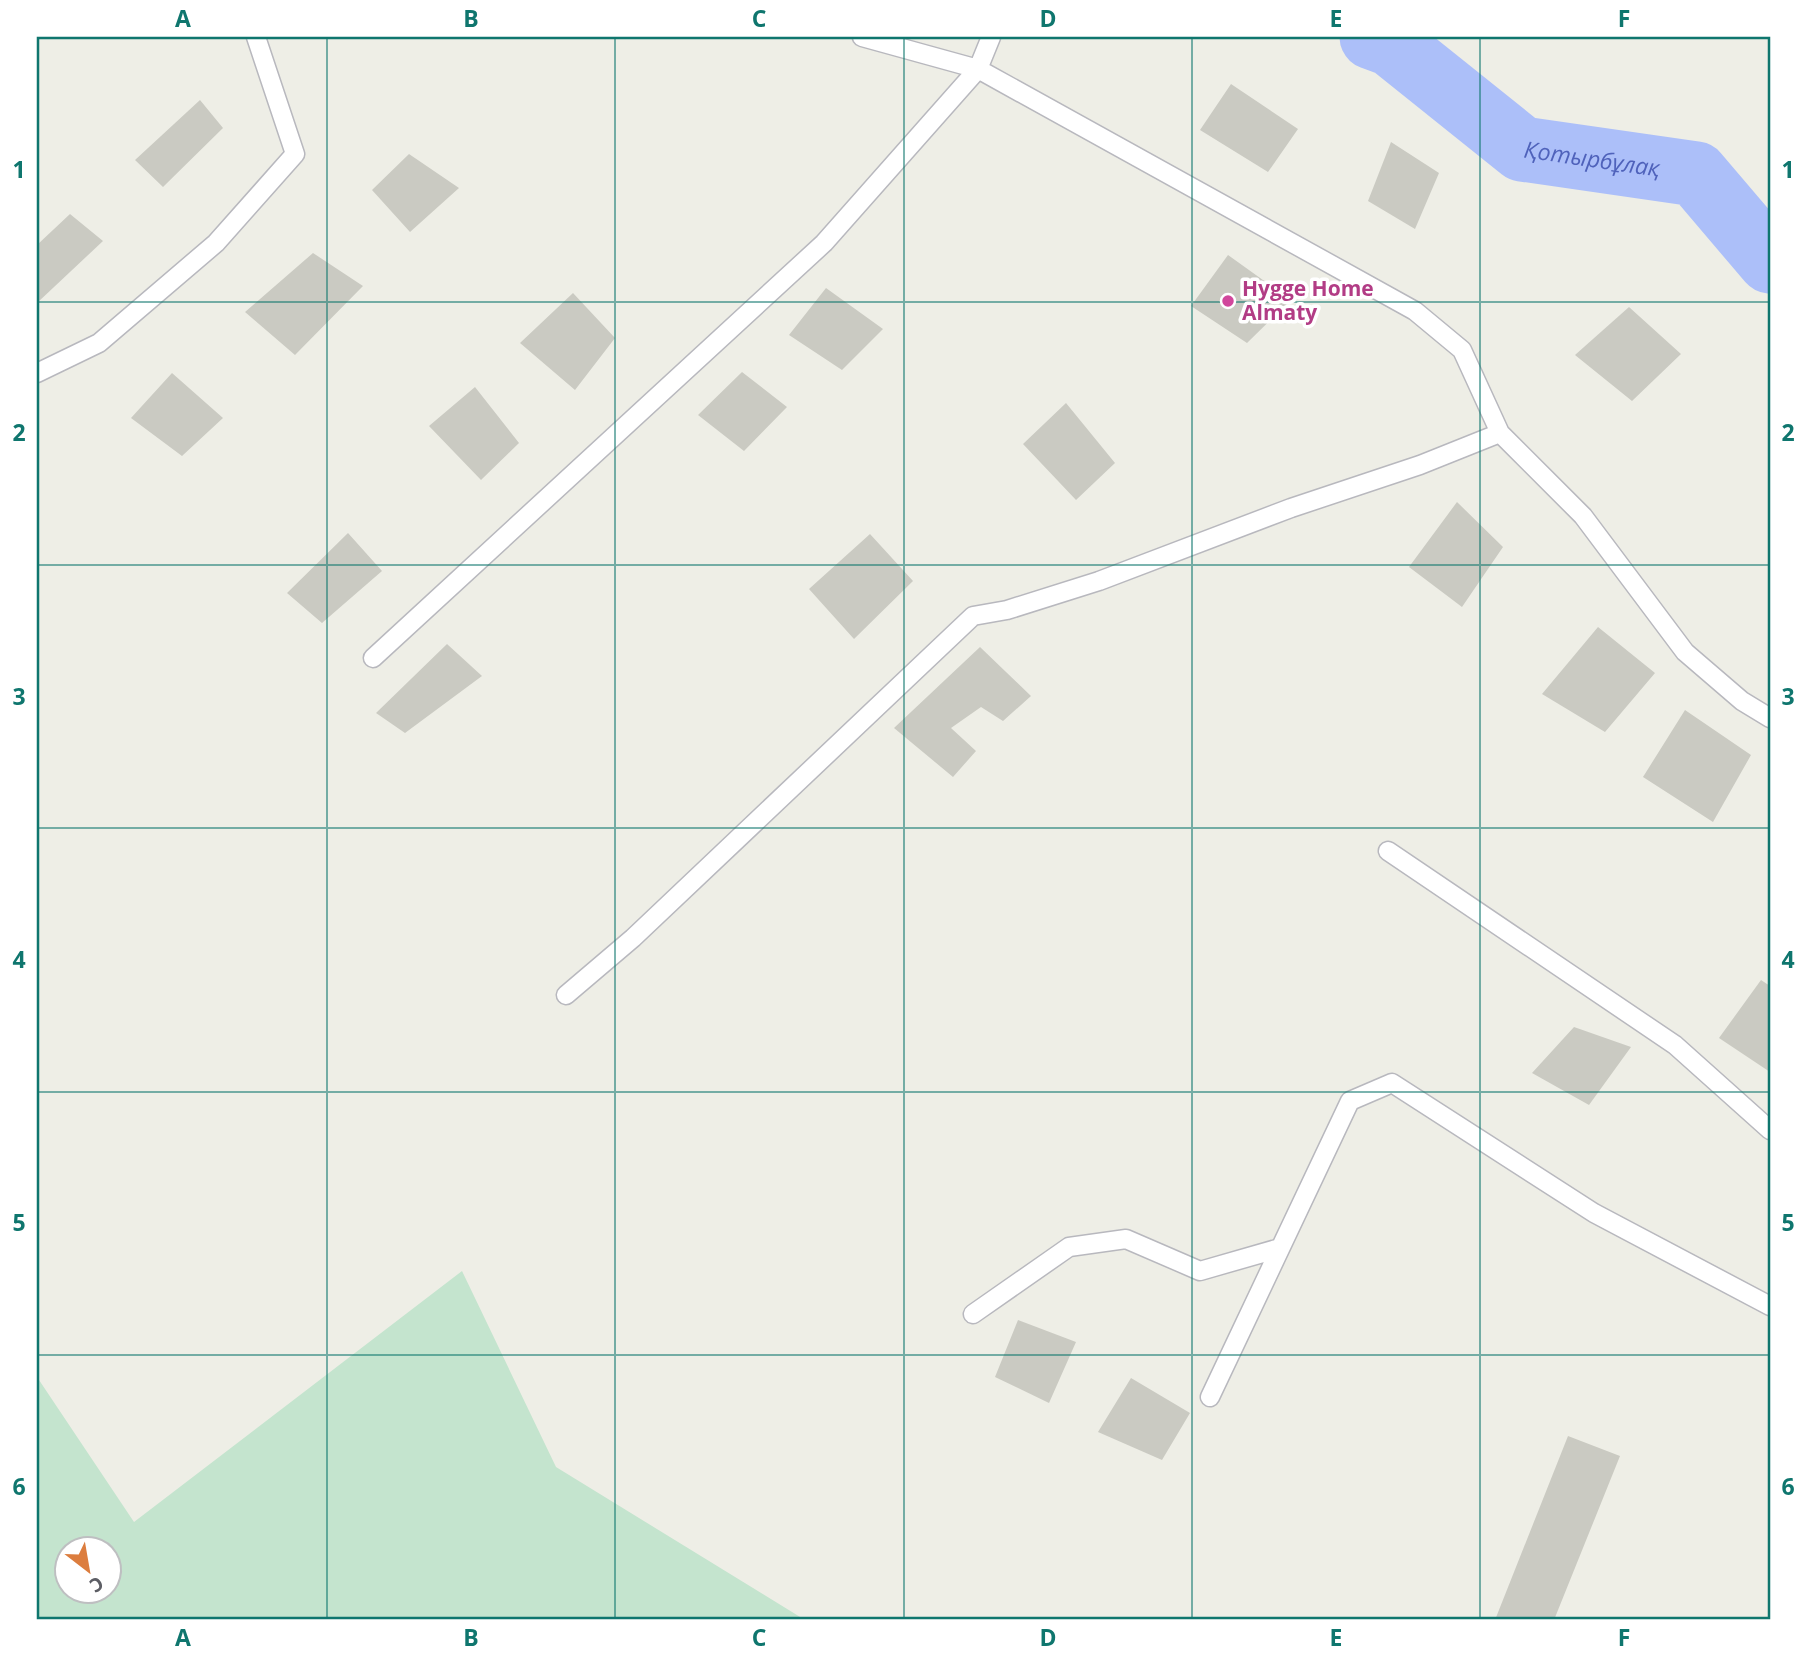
<svg xmlns="http://www.w3.org/2000/svg" width="1807" height="1657" font-family="'Open Sans',sans-serif">
	<rect width="100%" height="100%" fill="#eeeee6"/>
	<path fill="#c4e4ce" fill-rule="evenodd" d="M462,1271L556,1467L805,1620H37V1377L134,1522ZM66,1548H108V1590H66Z"/>
	<g fill="none" stroke-linecap="round" stroke-linejoin="round">
		<path stroke="#acbff9" stroke-width="65" id="s1" d="M1372,37L1391,44L1522,149L1696,174L1770,261"/>
	</g>
	<path fill="#cacac2" d="M1231,84L1298,129L1268,172L1200,130Z
		M200,100L223,128L163,187L135,160Z
		M1391,142L1439,173L1415,229L1368,201Z
		M409,154L459,188L410,232L372,190Z
		M70,214L103,241L37,303V245Z
		M313,253L363,286L295,355L245,312Z
		M1228,255L1291,300L1247,343L1191,306Z
		M826,288L883,329L842,370L789,335Z
		M573,293L615,338L575,390L520,343Z
		M1629,307L1681,354L1632,401L1575,355Z
		M742,372L787,407L744,451L698,415Z
		M172,373L223,418L182,456L131,418Z
		M475,387L519,443L481,480L429,426Z
		M1066,403L1115,463L1076,500L1023,444Z
		M1457,502L1503,547L1462,607L1409,567Z
		M348,533L382,571L322,623L287,593Z
		M870,534L913,581L854,639L809,589Z
		M1598,627L1655,673L1605,732L1542,694Z
		M447,644L482,676L405,733L376,713Z
		M980,647L1031,696L1003,721L981,707L951,728L976,751L953,777L894,728Z
		M1685,710L1751,755L1713,822L1643,777Z
		M1761,980L1770,986V1072L1719,1038Z
		M1574,1027L1631,1047L1589,1105L1532,1073Z
		M1018,1320L1076,1342L1049,1403L995,1377Z
		M1131,1378L1190,1413L1162,1460L1098,1432Z
		M1568,1436L1620,1456L1554,1620H1495Z"/>
	<g fill="none" stroke-linecap="round" stroke-linejoin="round">
		<g stroke="#b8b8be" stroke-width="21">
			<path id="lane" d="M862,37L978,69L1415,311L1462,350L1500,433L1583,516L1685,652L1742,701L1770,718
				M37,373L99,343L216,243L295,154L256,37
				M373,658L824,243L978,69L991,37
				M1388,851L1675,1045L1770,1130
				M566,995L633,938L973,616L1007,610L1099,581L1291,508L1420,465L1500,433
				M973,1314L1069,1247L1126,1239L1200,1271L1280,1248
				M1210,1397L1350,1101L1392,1083L1594,1213L1770,1306"/>
		</g>
		<use href="#lane" stroke="#fff" stroke-width="18"/>
	</g>
	<path fill="none" stroke="#0f766e" stroke-width="2" stroke-opacity="0.55" d="M327,37V1620M615,37V1620M904,37V1620M1192,37V1620M1480,37V1620M37,302H1770M37,565H1770M37,828H1770M37,1092H1770M37,1355H1770"/>
	<circle fill="#d1479c" stroke="#fff" stroke-width="2.5" cx="1228" cy="301" r="7"/>
	<g text-anchor="middle" stroke-width="7" stroke-linejoin="round" paint-order="stroke">
		<g font-size="21" font-weight="bold" fill="#b23c85" stroke="#fff" text-anchor="start">
			<text x="1242" y="296">Hygge Home<tspan x="1242" dy="24">Almaty</tspan></text>
		</g>
		<g font-size="23" font-style="italic" fill="#4f62bb" stroke="#fff">
			<text dy="8" stroke="none"><textPath href="#s1" startOffset="259">Қотырбұлақ</textPath></text>
		</g>
	</g>
	<rect width="1807" height="1657" fill="none" stroke="#ffffff" stroke-width="77"/>
	<g transform="translate(88 1570) rotate(149)"><circle r="33" fill="#ffffff" stroke="#bebfc1" stroke-width="2"/>
	<path d="M0-5L12 26L0 18L-12 26Z" fill="#dc7d3e"/>
	<text y="-10" font-size="19" font-weight="bold" text-anchor="middle" fill="#5d5e65">С</text>
	</g>
	<rect x="38" y="38" width="1731" height="1580" fill="none" stroke="#0f766e" stroke-width="2.5"/>
	<g font-size="23" text-anchor="middle" font-weight="bold" fill="#0f766e">
		<text x="183" y="27">A</text>
		<text x="471" y="27">B</text>
		<text x="759" y="27">C</text>
		<text x="1048" y="27">D</text>
		<text x="1336" y="27">E</text>
		<text x="1624" y="27">F</text>
		<text x="19" y="178">1</text>
		<text x="1788" y="178">1</text>
		<text x="19" y="441">2</text>
		<text x="1788" y="441">2</text>
		<text x="19" y="705">3</text>
		<text x="1788" y="705">3</text>
		<text x="19" y="968">4</text>
		<text x="1788" y="968">4</text>
		<text x="19" y="1231">5</text>
		<text x="1788" y="1231">5</text>
		<text x="19" y="1495">6</text>
		<text x="1788" y="1495">6</text>
		<text x="183" y="1646">A</text>
		<text x="471" y="1646">B</text>
		<text x="759" y="1646">C</text>
		<text x="1048" y="1646">D</text>
		<text x="1336" y="1646">E</text>
		<text x="1624" y="1646">F</text>
	</g>
</svg>
